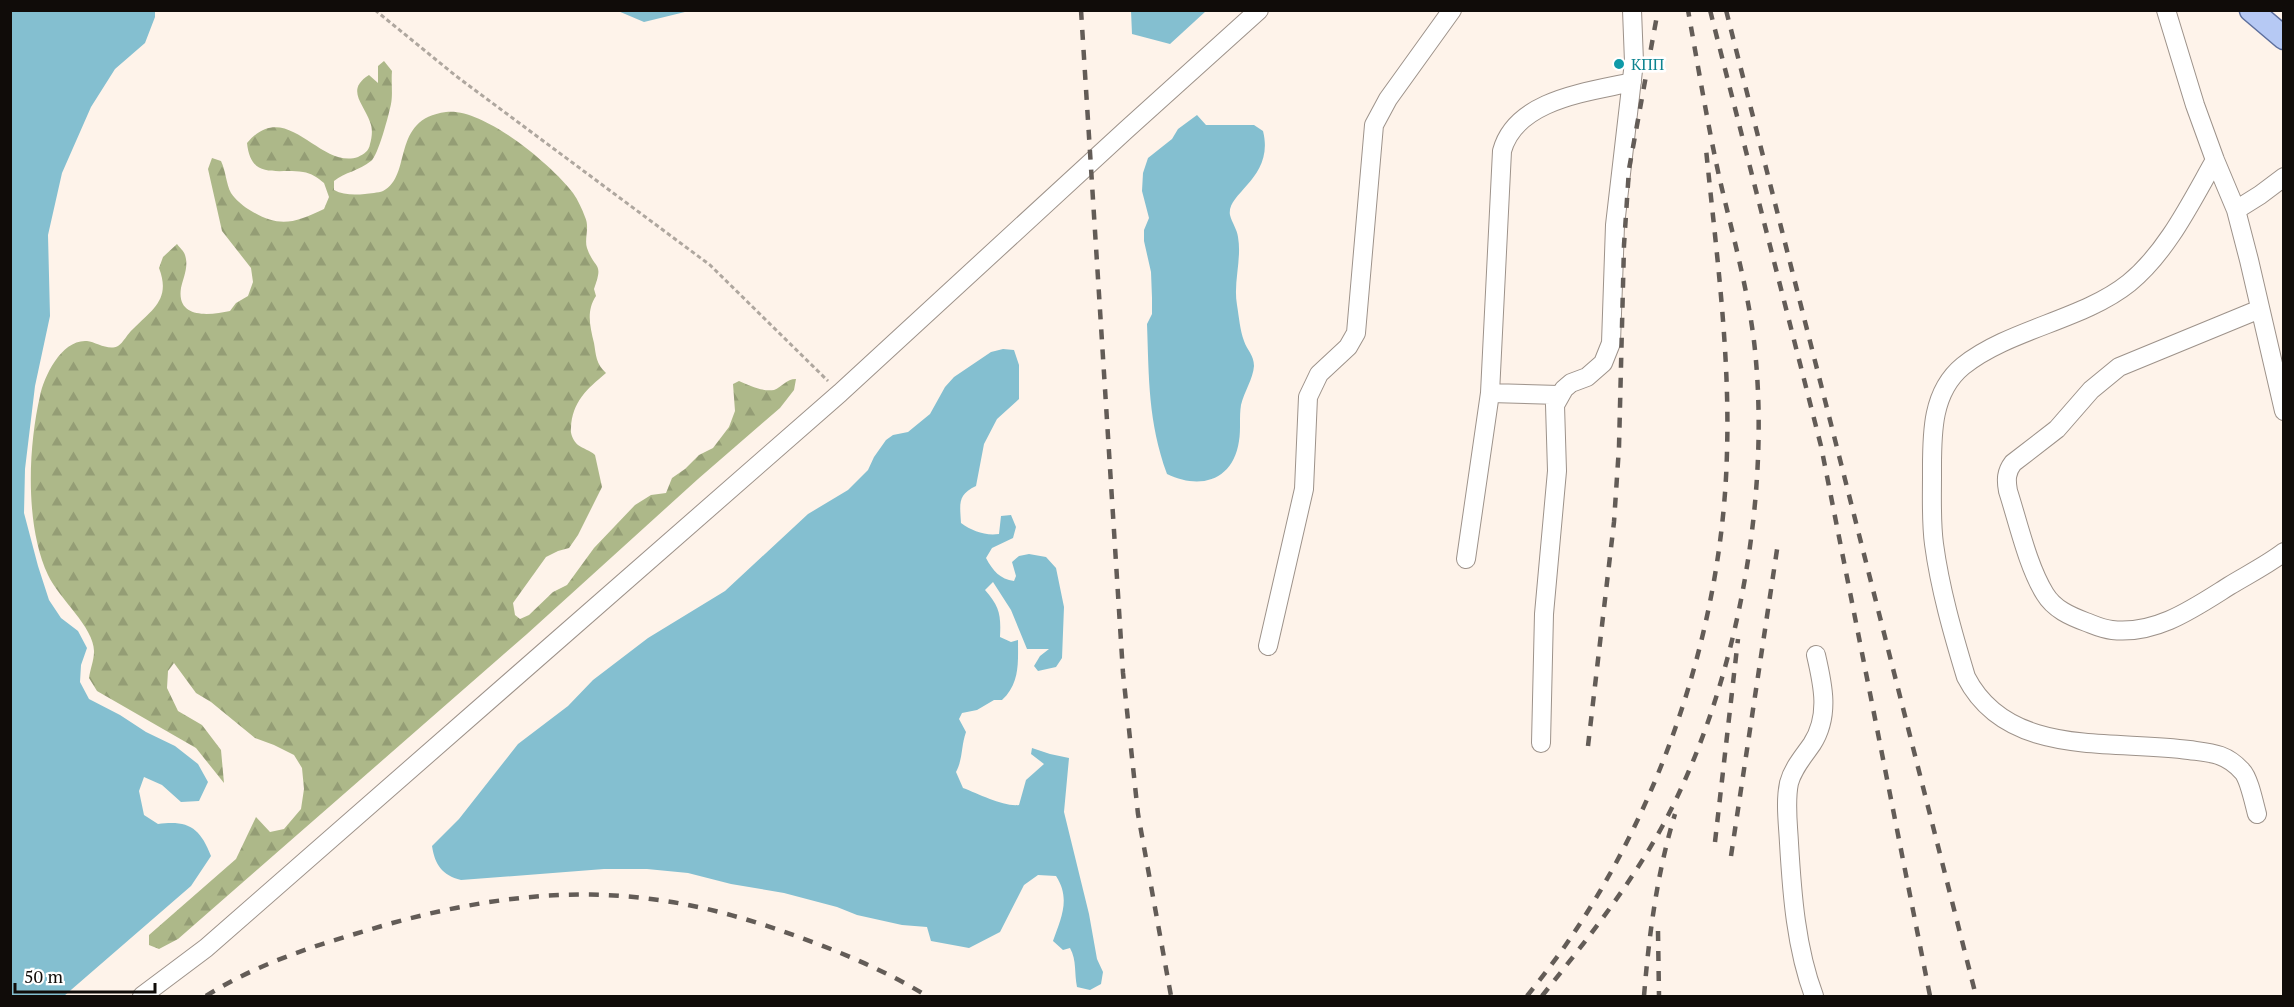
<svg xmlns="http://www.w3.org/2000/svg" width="2294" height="1007" font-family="'PT Serif',serif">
	<defs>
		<pattern id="forest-firs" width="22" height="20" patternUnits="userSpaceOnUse" patternTransform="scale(1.5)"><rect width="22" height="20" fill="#adb889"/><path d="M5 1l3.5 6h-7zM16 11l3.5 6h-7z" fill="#949d75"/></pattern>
	</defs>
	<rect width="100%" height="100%" fill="#fef3ea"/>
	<path fill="url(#forest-firs)" d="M384,61L392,71C391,82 393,94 391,104C389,114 378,156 371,161C359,171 345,172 334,181V190C343,195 354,195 365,194C370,193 378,193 383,191C413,176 390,119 446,112C483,107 552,165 573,193C578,200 582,209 585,217C590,227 584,239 587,248C595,271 604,261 594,289L596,296C586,311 590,326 594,343C596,355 596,364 606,373C587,389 572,402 571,428C570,433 573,441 578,445C583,449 590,450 595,455L602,487L578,535L569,548L558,551L546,557L513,603L515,615L520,619L529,615L553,592L567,585L594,548L635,505L651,495L666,493L672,478L685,469L699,455L713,448L729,427L735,411L733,384L739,381C749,385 762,392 774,390C782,387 786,379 796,379L794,390L780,408L698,479L527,634L178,939L159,949L149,945V935L236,859L256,817L270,832L284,829L301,809L304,789L302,768L294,755L274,745L255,738L211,702L196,693L174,663L168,671L167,688L178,711L202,725L221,750L224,783L196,748L97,691L89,678C90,670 94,660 94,652C95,628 59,599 48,575C25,526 28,448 40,396C44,376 62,339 87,341C96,342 108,351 118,346C123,343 128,333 133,329C153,309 171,299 159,268L163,257L177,244C179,247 184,251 185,255C189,267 183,278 181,288C176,320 211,315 230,311L236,303L248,296L253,282L251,268L222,231L208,169L212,158L221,161C226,171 226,184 231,193C235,199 242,205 248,209C278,228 293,224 324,209L329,197L324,183C318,178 311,173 303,172C277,168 251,181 247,143C287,96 319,170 358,157C364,154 369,151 370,144C372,137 373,129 370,122C364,104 345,90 369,75L378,83V66Z"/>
	<path fill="#84bfd0" d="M10,11H155V17L145,43L115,69L91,107L62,173L48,235L50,316L35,386L25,469L24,513L38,566L49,600L61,618L78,631L87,648L81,665L80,682L89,699L120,715L146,732L175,746L198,764L208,782L199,801L181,802L162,785L144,777L139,791L144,815L158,824C189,820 200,828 211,856L191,886L64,996H11Z
		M618,11L689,10V11L644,22Z
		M1131,11V10L1206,11L1170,44L1132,34Z
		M1197,115L1206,125H1254L1263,131C1275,178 1226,193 1230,215C1232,223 1237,229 1238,237C1242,260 1233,282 1237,305C1239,317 1240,330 1244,341C1247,350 1254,355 1254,366C1253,379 1244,392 1241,405C1239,417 1241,429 1239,441C1233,481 1200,490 1167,474C1148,421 1149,379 1147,324L1152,314V298L1151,272L1144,241V230L1149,218L1142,191L1143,173L1148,158L1172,139L1178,129Z
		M1003,349L1014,350L1019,365V399L997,419L984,444L976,486C957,495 960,504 961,523C972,531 985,536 999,534L1001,516L1011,515L1016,527L1013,538L992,548L986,558C993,571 1000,579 1014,581L1016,576L1012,562L1019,556L1029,554L1046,557L1056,568L1064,607L1062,658L1056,667L1038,671L1034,666L1040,656L1049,649H1027L1011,610L993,582L985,590C1000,607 1001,615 1000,637L1011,642L1018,640C1018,663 1020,683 1002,700H994L977,710L962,713L959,719L966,732C961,746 963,759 956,772L963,788C979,794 1004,807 1019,805L1026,780L1044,764L1031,754L1032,748L1050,754L1069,758L1064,812L1089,914L1097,959L1103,972L1101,984L1090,990L1077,987C1074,973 1077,961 1070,948L1063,950L1053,941C1061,918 1071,899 1056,876L1038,875L1024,885L1000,932L969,948L931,941L927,927L902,925L857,915L837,907L784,893L731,884L688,873L647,869H604L461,880C442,875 435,865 432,846L459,819L518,744L568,706L593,680L648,638L725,591L808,514L848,490L868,470L874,457L886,440L893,435L908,432L930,414L945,387L954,377L991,352Z"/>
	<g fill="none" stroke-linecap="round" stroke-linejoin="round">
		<g stroke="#9d928a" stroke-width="20">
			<path id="minor" d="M2166,10L2195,105L2215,160L2236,210L2249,260L2284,411
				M2215,160C2191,202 2167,252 2129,283C2083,320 2009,329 1963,366C1930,393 1932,438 1932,476C1932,499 1931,522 1934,544C1940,589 1953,634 1966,677C2008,759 2113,739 2189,750C2211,753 2226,753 2242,771C2249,778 2254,803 2257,814
				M2236,210L2260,195L2284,177
				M2260,309L2119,367L2091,390L2057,429L2013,463C2006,472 2006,480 2008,491C2018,522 2028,567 2045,594C2054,609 2070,616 2086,622C2094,625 2102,629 2112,630C2156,635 2194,608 2229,586C2247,575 2267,565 2284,552
				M1490,393L1559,395
				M1466,559L1490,393L1502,151C1516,99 1589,92 1632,82
				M1268,646L1304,489L1308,397L1319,374L1348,347L1356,333L1374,125L1388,99L1452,10
				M1541,743L1544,614L1557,471L1555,405L1564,389L1571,383L1587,377L1603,363L1611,343L1615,225L1634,62L1632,10
				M142,996L206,948L840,393L1126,130L1259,10
				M1814,996C1796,948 1792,894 1789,843C1788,823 1785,802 1789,783C1793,768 1803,757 1812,744C1830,716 1823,685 1816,655"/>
		</g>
		<g stroke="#5d6f9d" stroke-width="25">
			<path id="major" d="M2251,10L2284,38"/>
		</g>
		<path stroke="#afa79f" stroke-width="3" stroke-dasharray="4.5 3" stroke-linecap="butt" d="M375,10L456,76L710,265L828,381"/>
		<use href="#minor" stroke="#fff" stroke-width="18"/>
		<use href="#major" stroke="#b6c9f4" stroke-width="22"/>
		<path stroke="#635c57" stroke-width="4.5" stroke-dasharray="10 10" stroke-linecap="butt" d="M1081,10L1123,673L1138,814L1171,996
			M1710,10L1821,446L1930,996
			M1726,10L1976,996
			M1588,746L1614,522L1619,447L1624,245L1629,169L1658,10
			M1715,842L1738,639
			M1731,856L1778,543
			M1658,931L1659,996
			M206,996C255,965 310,947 365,931C457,903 555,886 651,899C701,905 749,919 796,936C841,952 886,971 927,996
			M1527,996C1540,980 1553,963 1565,946C1663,805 1723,624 1727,452C1730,351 1716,250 1706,149
			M1542,996C1585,942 1630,886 1663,825C1734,693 1769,511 1756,361C1751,299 1733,237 1719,176C1707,121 1698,66 1688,10
			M1644,996C1649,935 1657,873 1675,814"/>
	</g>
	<circle fill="#0f9aa8" stroke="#fff" stroke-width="2" cx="1619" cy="64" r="6"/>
	<g text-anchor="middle" stroke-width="5" stroke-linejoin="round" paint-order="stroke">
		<g font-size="16" fill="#0d838f" stroke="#fff" text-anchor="start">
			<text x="1631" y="70">КПП</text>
		</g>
	</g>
	<rect width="2294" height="1007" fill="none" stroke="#100c09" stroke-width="24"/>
	<path d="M15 983v9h140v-9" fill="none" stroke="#100c09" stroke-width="3"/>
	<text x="24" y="983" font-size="18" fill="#100c09" stroke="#ffffff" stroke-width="4.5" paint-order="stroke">50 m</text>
</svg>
